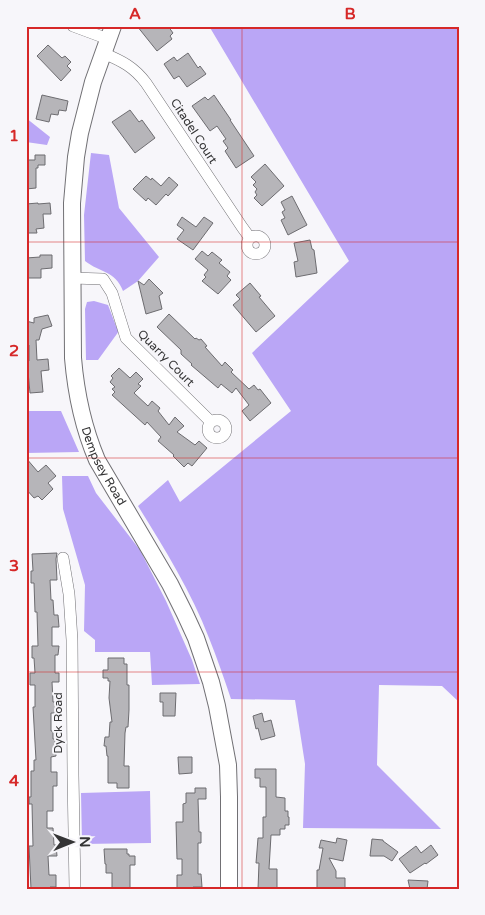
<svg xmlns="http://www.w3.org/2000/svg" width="485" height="915" font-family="'Varela Round',sans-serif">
	<rect width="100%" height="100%" fill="#f7f6fa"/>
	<path fill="#baa6f6" d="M209,26H459V702L442,686L379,685L377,765L441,829L303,828L305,764L295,700L231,699C224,678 217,658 209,638C191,591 164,548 138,506L168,480L180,502L291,411L252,353L349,261Z
		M26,118L50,137L47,145L26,142Z
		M91,153L109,155L119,208L159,257L138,281L123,291C115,270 100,273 85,261L84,215Z
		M94,301L108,305L116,326L119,331L98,360H86L85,309L87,302Z
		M26,411H61L79,452L26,453Z
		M62,476H88L96,493L140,550L166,601L192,660L200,684L152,685L150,652H95V640L84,631L85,585L63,509Z
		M150,791L151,843L82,844L81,793Z"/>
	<path fill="#b6b5b9" stroke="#6d6c70" d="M137,26H168L173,33L170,36L172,39L157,51Z
		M48,45L62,58L65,56L71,62L67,66L71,70L61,81L37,56Z
		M188,53L198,68L200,66L206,74L187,87L179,76L174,79L164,64L174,57L177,61Z
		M42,95L68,101L66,111L59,110L58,115L51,114L49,122L36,119Z
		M214,95L231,120H230L254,156L236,168L225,151L228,148L223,141L226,139L217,126L210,131L192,106L205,97L208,100Z
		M130,110L139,122L142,120L155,138L135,153L112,122Z
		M35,155H45V165H38V168H36V188L26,189V160H35Z
		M265,164L284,186L262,206L254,198L257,195L255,192L257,189L253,185L256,182L251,177Z
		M146,176L151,180L152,178L161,186L169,177L178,185L168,196L166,194L156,205L148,198L146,201L133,189Z
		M292,196L307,225L288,235L281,220L285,218L282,212L285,210L281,202Z
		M38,203V204L50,203L51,214H43L44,228L36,229L37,233H26V204Z
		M182,217L196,227L204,217L213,223L193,250L177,239L184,230L177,225Z
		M310,240L312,249L314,250L317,273L296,277L294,262L298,261L294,243Z
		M202,251L208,256L212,252L222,260L219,263L230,272L227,276L231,280L218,294L202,281L206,277L204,275L208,270L195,259Z
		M40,255H52V268L41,269V278H28V270H26V258L40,257Z
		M149,279L163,293L159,296L162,309L146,314L138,281L144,285Z
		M250,283L261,296L259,297L275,316L256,332L233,305L240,299L236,295Z
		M169,314L195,339L196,338L199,340L201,339L207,346L205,347L222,366L225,362L233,370L231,372L249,389L254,385L258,390L260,389L271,403L250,421L242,411L249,405L236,388L232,393L221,384L218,388L191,365L192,364L181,354V350L157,327Z
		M48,315L52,326L42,329L39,340H36L37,360L48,359L49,370L41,371L43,392L30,393L27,361H29V345H26V321L34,323V318Z
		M119,368L130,378L136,372L143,379L138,384L141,386L134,393L148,406L152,401L160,408L158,411L169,425L175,417L184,426L177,432L195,445L199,441L207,448L192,466L188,463L184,467L173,456L174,455L158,441L161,437L147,422L145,425L112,395L115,392L112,389L115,387L110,382L113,378L111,376Z
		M26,458L38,472L46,465L56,476L48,483L53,489L42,500L38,496L34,498L26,489Z
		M57,553L56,559L57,580H50L51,600H53L54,615H58L59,627H52V646H59L58,655H55V673H59V682H52L53,702H59V713H51V731H53V739H55L56,756L51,757V772H57V786H53V811H47V828H53L54,845H56L57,856H48L49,875H56V887H50L51,889H31L29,846H33L32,804H29V797H31V771H34V760H36L33,707H35V685H30V673H35L34,658H32V646H38L37,612H35L34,583H31V571H33L32,554Z
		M108,658H124V664H127V685H129V710L128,727H126L125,733L124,766H129V788H117V783H108V756H107L106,746H104L105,737H109L110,722H112L109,698L110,681H108V678H103V670H108Z
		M160,693H176L175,716H163V702H160Z
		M262,713L264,722L271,720L275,736L261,740L258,728L256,729L253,716Z
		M178,757H192V773L179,774Z
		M255,769H276V797L285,798V811H288V817H289V825H285V829H280V835H271L269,869H277V889H258L259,863H256L258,838H263V817H266V787H260V778H255Z
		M195,788H206V799H198L199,832H201V843H198V874H201L202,887H193V889H177V875H182V859H177L176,822H183V804L186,803V793H195Z
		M337,838L347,840L343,861L329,858L336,871V878H345V889H317V870H319L323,848H319L321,840L336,843Z
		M372,839L383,840V841L398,852L392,861L384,856H370Z
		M431,845L438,855L426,864L425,863L410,873L399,859L416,846L421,853Z
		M104,849H127V854H129V856H135V865H130V889H112V873H106V864H105Z
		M408,880L428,881L427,889H410Z"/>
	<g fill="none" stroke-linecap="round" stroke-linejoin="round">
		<g stroke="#717074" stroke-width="12">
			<path id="street" d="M73,26L108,39
				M103,53C122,61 134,67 146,83L242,227L250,238
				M247 245a9 9 0 1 1 18 0a9 9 0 1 1-18 0Z
				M72,278L103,279L112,293L126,338L211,422
				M208 429a9 9 0 1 1 18 0a9 9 0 1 1-18 0Z
				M63,558L69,594L72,640L73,775L75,889"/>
		</g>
		<g stroke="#717074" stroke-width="18">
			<g id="secondary">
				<path id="s1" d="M113,26L93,82L80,133L76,157L72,203L73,358C76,394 83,427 97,460L170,584L185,614L196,638L211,682L217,706L228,765L229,797V889"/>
			</g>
		</g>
		<use href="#street" stroke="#fff" stroke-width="11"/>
		<use href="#secondary" stroke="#fff" stroke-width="16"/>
	</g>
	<path fill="none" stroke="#d62828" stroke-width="1" stroke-opacity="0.55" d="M242,26V889M26,242H459M26,458H459M26,672H459"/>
	<g text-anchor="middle" stroke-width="4" stroke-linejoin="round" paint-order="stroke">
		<g font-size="12" fill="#343435" stroke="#f7f6fa">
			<text transform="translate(194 131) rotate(57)" y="4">Citadel Court</text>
			<text transform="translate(166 358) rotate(45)" y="4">Quarry Court</text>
			<text dy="4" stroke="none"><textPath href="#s1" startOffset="451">Dempsey Road</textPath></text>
			<text transform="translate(58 723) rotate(-90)" y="4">Dyck Road</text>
		</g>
	</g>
	<rect width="485" height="915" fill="none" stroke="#f7f6fa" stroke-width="55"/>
	<g transform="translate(72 842) rotate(89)" stroke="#f7f6fa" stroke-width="4" paint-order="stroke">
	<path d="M0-4L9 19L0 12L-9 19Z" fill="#343435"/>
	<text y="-8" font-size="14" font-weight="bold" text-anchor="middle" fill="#343435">N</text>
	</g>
	<rect x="28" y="28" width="430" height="860" fill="none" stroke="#d62828" stroke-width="2"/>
	<g font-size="16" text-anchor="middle" font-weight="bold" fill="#d62828">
		<text x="135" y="19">A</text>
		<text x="350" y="19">B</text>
		<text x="14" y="141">1</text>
		<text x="14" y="356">2</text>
		<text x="14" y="571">3</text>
		<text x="14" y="786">4</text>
	</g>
</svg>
